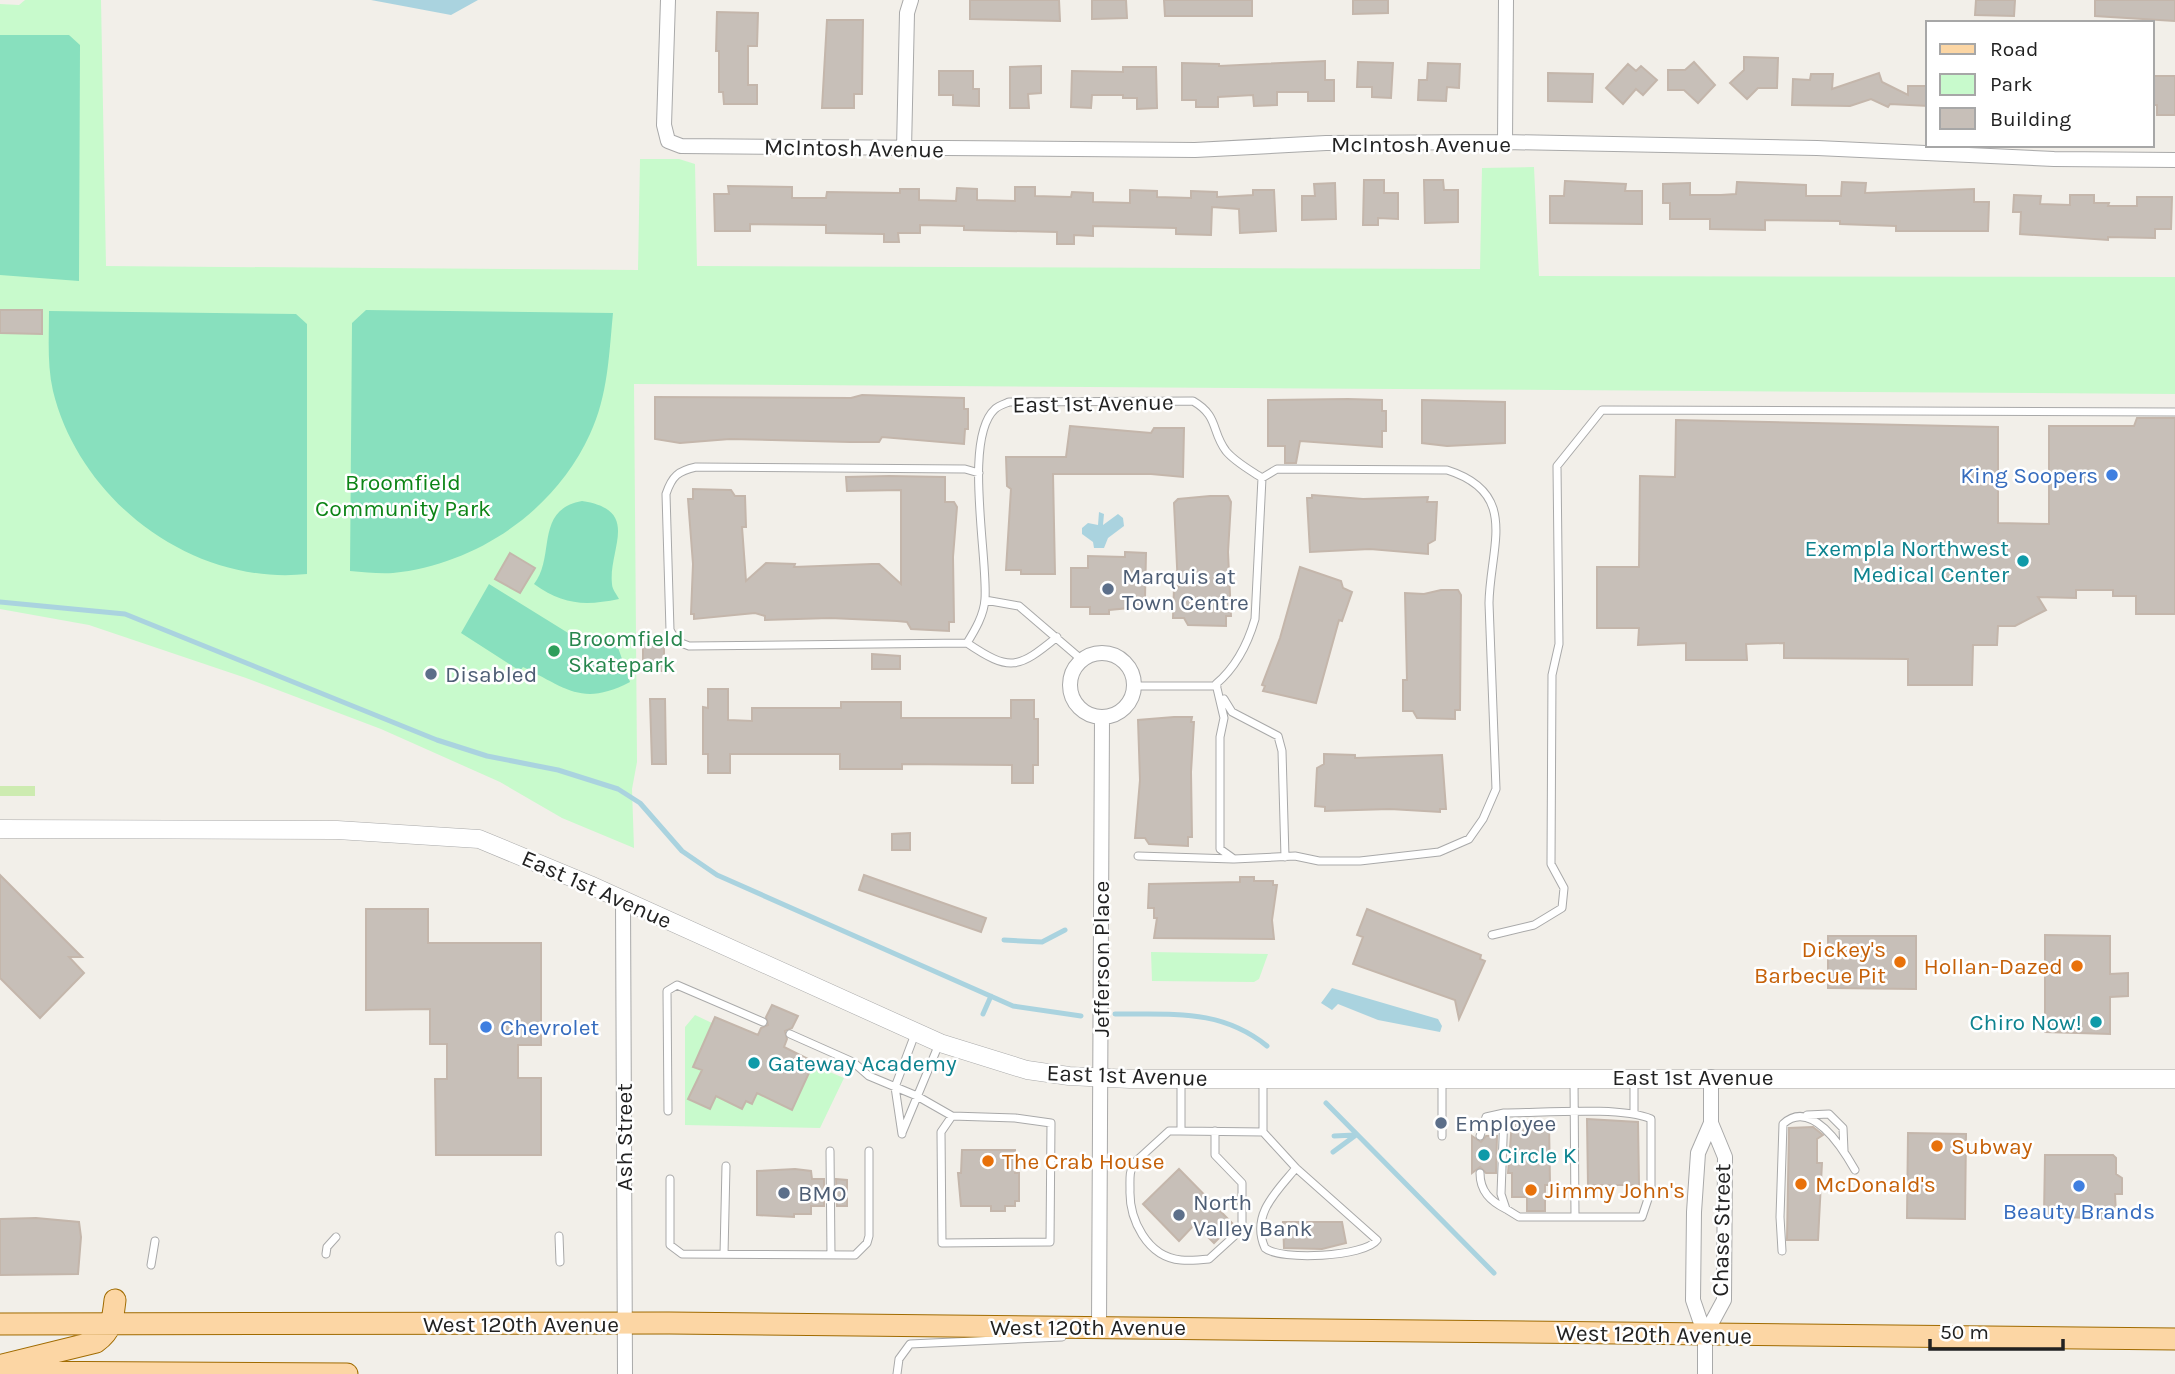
<svg xmlns="http://www.w3.org/2000/svg" width="2175" height="1374" font-family="Karla,sans-serif">
	<rect width="100%" height="100%" fill="#f2efe9"/>
	<path fill="#cdebb0" d="M0,786H35V796H0Z"/>
	<path fill="#c8facc" d="M25,0H101L106,266L638,270L640,159H679L695,164L697,266L1480,269L1482,168L1534,167L1539,276L2175,277V394L634,384L637,762L632,789L634,848L562,818L500,782L381,729L246,678L89,625L0,609V4L19,5Z
		M1151,952L1268,954L1259,979L1254,982L1152,981Z
		M695,1015L712,1023L706,1036L710,1038L694,1067L702,1070L689,1099L710,1109L716,1096L742,1108L746,1101L752,1104L757,1093L792,1110L813,1065L844,1078L820,1128L685,1125V1027Z"/>
	<path fill="#88e0be" d="M0,35H69L80,45L79,281L0,275Z
		M366,310L613,313C609,354 608,396 590,434C555,511 477,564 393,573C379,574 364,572 350,571L352,323Z
		M49,311L296,314L307,324V574C192,586 80,501 53,391C47,365 49,338 49,311Z
		M582,501C642,510 608,549 612,584C612,589 617,595 619,599C585,606 563,605 534,584C556,556 534,510 582,501Z
		M489,584L573,636H614L630,682C582,707 566,688 523,667L520,671L461,633Z"/>
	<path fill="#aad3df" d="M371,0H478L451,15Z
		M1099,512L1104,514L1103,525L1118,514L1123,518L1124,526L1108,538L1104,548H1094L1093,542L1082,534V528L1088,523L1098,525Z
		M1332,988L1438,1019L1442,1026L1440,1032L1378,1020L1338,1004L1332,1010L1321,1003Z"/>
	<g fill="none" stroke-linecap="round" stroke-linejoin="round">
		<path stroke="#aad3df" stroke-width="5" d="M0,602L125,614L437,740L487,756L558,770L618,789L640,803L682,851L717,875L1013,1006L1081,1016
			M1004,940L1042,942L1065,930
			M983,1014L991,996
			M1115,1014C1172,1015 1220,1008 1267,1046
			M1326,1103L1494,1273
			M1334,1136L1355,1135
			M1333,1152L1356,1135"/>
	</g>
	<path fill="#c7bfb8" stroke="#c4b6ab" stroke-width="2" d="M970,0H1059L1060,21L970,19Z
		M1092,0H1126L1127,18L1092,19Z
		M1164,0H1252V16H1165Z
		M1353,0H1388V13L1353,14Z
		M1976,0H2015L2014,16L1975,15Z
		M2095,0H2175V21L2095,16Z
		M717,12L758,13L757,46H748V85H757V104H724L723,92H719V51H716Z
		M827,20H863L862,94H854V108H822Z
		M1744,57L1778,58L1777,88H1758L1747,99L1730,83L1744,70Z
		M1325,61V80H1334V101H1308V92H1277V105L1254,106L1253,95L1218,97V107H1196V100H1182V63L1219,64V66Z
		M1358,62L1393,63L1391,98L1372,97V87H1357Z
		M1694,62L1715,85L1698,103L1684,90H1668V70H1685Z
		M1428,63L1460,64L1459,88L1447,87L1446,101L1418,100L1419,80H1427Z
		M1628,64L1636,71L1641,66L1657,80L1643,95L1636,89L1623,104L1606,88Z
		M1041,66V93L1028,94L1029,108H1010V67Z
		M1123,67H1156L1157,108L1137,109V98H1123V95H1092L1091,108L1071,107L1072,71L1123,72Z
		M939,71H973V89H979V106L953,105V95H939Z
		M1548,73L1593,74L1592,102L1548,101Z
		M1879,73L1882,82L1908,95V86H1928V106L1890,104L1888,107L1871,99L1850,106L1792,105L1793,79L1810,80L1811,74H1833L1832,89Z
		M2152,76H2175V115H2157V105H2152Z
		M1364,180H1384V193H1398V219L1378,218V225H1363Z
		M1424,180H1443L1444,190H1458V222L1425,223Z
		M1565,181L1626,184L1625,191H1642V224L1550,223V196H1564Z
		M1737,182L1806,185V196H1841L1842,182L1866,183L1865,193L1974,189V202H1989L1988,231H1896V226L1840,224V221L1765,220V230L1710,229V219H1670V203H1663V184L1690,183V195H1721L1736,194Z
		M1335,183L1336,219L1302,220V196H1315L1314,184Z
		M728,186L792,187V198H826L827,192L900,193V189H919V200L956,201L957,188L977,189V200L1015,201V187H1035V196L1071,197L1072,192L1093,193V202L1130,203V190L1157,191V197L1191,198V191L1217,192V197L1253,195V190H1274L1276,231L1240,233L1239,209L1212,207L1211,235L1176,234V228L1093,226V236L1074,235V244H1057V232L964,230V226L920,225V233H898L899,242H884V234L826,233V225L750,224V231H715L714,194H729Z
		M2014,195L2041,196L2040,204L2070,205V195H2094V203H2109L2108,206H2137V197H2172L2171,229H2155V238L2108,237V240L2020,234L2021,212H2013Z
		M0,310H42V334L0,333Z
		M862,395L964,398V409H968V429H965L964,444L882,437L879,442H850L730,439L680,443L655,439V397L851,398Z
		M1348,399L1382,400V411H1386V431H1382V447L1300,441L1296,463H1285V446H1268V400Z
		M1422,400L1505,402V443L1447,446L1422,443Z
		M2137,418H2175V614H2136V596H2113V590H2076V598L2038,597L2046,610L2015,626H1998L1997,645H1973L1972,685H1908V659L1784,658V643L1746,644L1747,660H1686V643L1638,645L1639,628H1597V567H1639L1640,476L1675,477L1676,420L1998,427V523L2049,524V426H2134Z
		M1070,426L1151,433L1154,428H1184L1183,477L1151,474H1053L1055,574H1021V570H1006L1011,489L1007,486L1006,457H1066Z
		M889,476L945,477V502H954L957,507L953,557L954,622H949V631L911,629L907,622L897,621L830,618L765,620V616L755,613L694,619V614H691L693,564L688,499H693V489L731,490L735,496H745L746,527H742L746,581L766,563L795,564L794,567L872,564H879L901,584V490L847,491L846,477Z
		M1312,495L1363,499L1428,497L1427,502H1437L1435,540L1428,544V554L1370,549L1310,552L1307,498H1312Z
		M1210,496H1228L1231,502L1228,552L1231,616H1226V626L1188,625L1184,618H1173L1174,587H1178L1174,503L1178,499Z
		M1125,552L1146,553L1145,598H1140V607L1109,610V614H1090V607H1071V568H1088V556L1125,557Z
		M510,553L535,568L520,593L495,579Z
		M1300,567L1341,581L1343,588L1352,592L1342,621L1339,620L1316,703L1263,691L1265,686L1262,685L1280,638Z
		M1441,590H1458L1461,595L1460,710H1455V719L1417,718L1413,711H1403V680H1407L1405,593L1424,594Z
		M643,642H664V671H643Z
		M872,654L900,656V669H872Z
		M708,689H728V720L752,721V708H841V702H901V718H1011V700H1034V719H1038V765H1033V783H1012V765L902,764V769H840V754H730V773H708V754H703V707L708,708Z
		M650,699H665L666,764H652Z
		M1174,717H1192L1191,722H1194L1191,772L1192,837H1188V846L1149,844L1145,838H1135L1140,780L1138,720Z
		M1324,754L1355,755V758L1442,755L1446,809H1440V812L1390,809L1325,811V807L1315,806L1317,768L1324,764Z
		M910,833V850H892V834Z
		M0,875L82,957H69L84,973L40,1018L0,978Z
		M864,875L986,918L981,932L859,890Z
		M1240,877H1254V881H1273V885H1277L1272,920L1274,939L1154,938L1157,918H1154V908H1148L1149,884L1240,882Z
		M366,909H428V943H541V1045H518V1078H541V1155H436L435,1079H447V1044H430V1009L366,1010Z
		M1367,909L1481,955L1480,959L1485,961L1459,1019L1455,1000L1353,964L1363,937L1357,935Z
		M2045,935L2110,936V974L2128,973V996L2110,997V1034L2045,1032Z
		M1828,936H1916V989L1828,988Z
		M772,1005L798,1016L792,1028L785,1031L787,1039L784,1047L814,1062L792,1110L757,1093L752,1104L746,1101L742,1109L716,1096L710,1109L688,1099L702,1070L693,1067L715,1017L758,1035L761,1028L768,1025L766,1017Z
		M1587,1119L1638,1122L1639,1185H1588Z
		M1512,1122H1549L1550,1185H1545V1211H1527V1197H1512V1173H1508Z
		M1813,1127L1823,1135L1817,1139V1163H1822L1818,1240H1787L1789,1128Z
		M1908,1133L1966,1134L1965,1219L1907,1218Z
		M1472,1136L1481,1142L1486,1136H1497L1496,1173H1486L1480,1167L1472,1173Z
		M962,1150H1015V1173H1019V1201H1015V1206H1005V1211H991V1206H961L958,1173H961Z
		M2045,1155H2113L2116,1158V1174L2122,1178V1194H2115L2116,1213L2109,1219L2044,1216Z
		M795,1169L811,1171L812,1179H824V1206H811V1214H794V1217L757,1215V1171Z
		M1179,1169L1233,1224L1214,1243L1195,1224L1179,1241L1143,1204Z
		M836,1179L847,1180V1206H837Z
		M36,1218L79,1222L81,1237L78,1274L0,1275V1219Z
		M1283,1222H1342L1346,1243L1322,1249L1284,1248Z"/>
	<g fill="none" stroke-linecap="round" stroke-linejoin="round">
		<g stroke="#a9a9a9" stroke-width="9">
			<path id="service" d="M979,473L965,469L696,467C678,471 672,476 666,494L670,630L676,641L689,646L967,643C975,630 984,615 985,599C988,557 963,438 995,409C998,406 1004,404 1009,402L1193,401C1219,416 1211,431 1226,451C1235,462 1250,470 1262,478L1277,469L1447,470C1520,493 1490,546 1489,603L1496,789L1483,819L1469,839L1439,852L1360,861H1319L1295,856L1234,859L1220,849V737L1224,718L1216,684C1235,668 1248,643 1255,619L1262,478
				M985,600L1019,606L1082,660
				M967,643C1010,672 1018,669 1057,637
				M1133,686H1217
				M1224,699L1232,712L1278,736L1282,751L1285,857
				M1138,856L1233,859
				M1492,935L1534,925L1562,908L1564,888L1551,864L1552,675L1559,644L1557,466L1602,410L2175,412
				M790,1034L853,1062L869,1076L917,1096L952,1116L1015,1118L1051,1123L1050,1242L942,1243L941,1132L952,1116
				M1181,1080V1131L1263,1132
				M1263,1080V1132L1296,1168L1377,1240C1365,1257 1280,1261 1265,1248C1250,1215 1277,1191 1296,1168
				M1442,1080V1136
				M1574,1080L1575,1217H1642L1651,1190V1119C1621,1106 1541,1113 1504,1113L1501,1194L1506,1209L1519,1217H1575
				M1634,1081V1112
				M668,1111L667,991L677,985L763,1022
				M1807,1115L1829,1114L1843,1128L1844,1151
				M1181,1131H1169L1134,1163C1129,1171 1130,1180 1130,1190C1129,1219 1147,1257 1181,1260C1190,1261 1200,1260 1209,1259L1242,1229V1183L1215,1155V1131
				M902,1133L939,1044
				M902,1134L895,1087L915,1034
				M1480,1136L1486,1117L1504,1113
				M830,1151L831,1255
				M1480,1173C1480,1191 1490,1201 1506,1209
				M670,1179V1245L682,1254L855,1255L867,1243L869,1236V1151
				M559,1236L560,1262
				M1782,1251L1780,1217L1783,1124C1811,1098 1842,1147 1855,1170
				M326,1254L327,1247L336,1237
				M724,1254L726,1166
				M151,1265L155,1241
				M897,1374L899,1359L910,1344L1062,1337"/>
		</g>
		<g stroke="#a9a9a9" stroke-width="16">
			<path id="minor" d="M668,0L664,125L668,141L681,146L1195,150L1326,143L1505,142L1817,148L2054,159L2175,160
				M1505,142L1506,0
				M904,149L907,13L911,0
				M1070 685a32 32 0 1 1 64 0a32 32 0 1 1-64 0Z
				M623,900L625,1374
				M1099,1327L1102,717
				M1705,1335L1724,1300L1725,1157L1711,1123V1077
				M1705,1374V1335L1693,1300L1694,1212L1698,1153L1711,1123"/>
		</g>
		<g stroke="#a9a9a9" stroke-width="19">
			<path id="tertiary" d="M0,829L337,830L479,839L590,885L940,1043L1027,1070L1069,1076L1130,1079H2175"/>
		</g>
		<g stroke="#a06b00" stroke-width="23">
			<path id="primary" d="M0,1324L669,1323L2175,1339
				M2,1365L96,1342C112,1331 113,1318 115,1300
				M0,1372L347,1374"/>
		</g>
		<use href="#service" stroke="#fff" stroke-width="7"/>
		<use href="#minor" stroke="#fff" stroke-width="14"/>
		<use href="#tertiary" stroke="#fff" stroke-width="18"/>
		<use href="#primary" stroke="#fcd6a4" stroke-width="21"/>
	</g>
	<g fill="#3f7fe0" stroke="#fff" stroke-width="2.5">
		<circle cx="2112" cy="475" r="7"/>
		<circle cx="486" cy="1027" r="7"/>
		<circle cx="2079" cy="1186" r="7"/>
	</g>
	<g fill="#0f9aa8" stroke="#fff" stroke-width="2.5">
		<circle cx="2023" cy="561" r="7"/>
		<circle cx="2096" cy="1022" r="7"/>
		<circle cx="754" cy="1063" r="7"/>
		<circle cx="1484" cy="1155" r="7"/>
	</g>
	<g fill="#5c6f8a" stroke="#fff" stroke-width="2.5">
		<circle cx="1108" cy="589" r="7"/>
		<circle cx="431" cy="674" r="7"/>
		<circle cx="1441" cy="1123" r="7"/>
		<circle cx="784" cy="1193" r="7"/>
		<circle cx="1179" cy="1215" r="7"/>
	</g>
	<circle fill="#2e9e5b" stroke="#fff" stroke-width="2.5" cx="554" cy="651" r="7"/>
	<g fill="#e8710a" stroke="#fff" stroke-width="2.5">
		<circle cx="1900" cy="962" r="7"/>
		<circle cx="2077" cy="966" r="7"/>
		<circle cx="1937" cy="1146" r="7"/>
		<circle cx="988" cy="1161" r="7"/>
		<circle cx="1801" cy="1184" r="7"/>
		<circle cx="1531" cy="1190" r="7"/>
	</g>
	<g text-anchor="middle" stroke-width="5" stroke-linejoin="round" paint-order="stroke">
		<g font-size="23" fill="#222" stroke="#fff">
			<text x="1421" y="152">McIntosh Avenue</text>
			<text transform="translate(854 148) rotate(1)" y="8">McIntosh Avenue</text>
			<text transform="translate(1093 403) rotate(-1)" y="8">East 1st Avenue</text>
			<text transform="translate(597 889) rotate(24)" y="8">East 1st Avenue</text>
			<text transform="translate(1101 959) rotate(-90)" y="8">Jefferson Place</text>
			<text transform="translate(1127 1075) rotate(2)" y="8">East 1st Avenue</text>
			<text x="1693" y="1085">East 1st Avenue</text>
			<text transform="translate(624 1137) rotate(-90)" y="8">Ash Street</text>
			<text transform="translate(1721 1230) rotate(-89)" y="8">Chase Street</text>
			<text x="521" y="1332">West 120th Avenue</text>
			<text x="1088" y="1335">West 120th Avenue</text>
			<text transform="translate(1654 1334) rotate(1)" y="8">West 120th Avenue</text>
		</g>
		<g font-size="23" fill="#366cbe" stroke="#fff" text-anchor="end">
			<text x="2098" y="483">King Soopers</text>
			<text x="500" y="1035" text-anchor="start">Chevrolet</text>
			<text x="2079" y="1219" text-anchor="middle">Beauty Brands</text>
		</g>
		<g font-size="23" fill="#0c8416" stroke="#fff">
			<text x="403" y="490">Broomfield<tspan x="403" dy="26">Community Park</tspan></text>
		</g>
		<g font-size="23" fill="#0d838f" stroke="#fff" text-anchor="end">
			<text x="2009" y="556">Exempla Northwest<tspan x="2009" dy="26">Medical Center</tspan></text>
			<text x="2082" y="1030">Chiro Now!</text>
			<text x="768" y="1071" text-anchor="start">Gateway Academy</text>
			<text x="1498" y="1163" text-anchor="start">Circle K</text>
		</g>
		<g font-size="23" fill="#4e5e75" stroke="#fff" text-anchor="start">
			<text x="1122" y="584">Marquis at<tspan x="1122" dy="26">Town Centre</tspan></text>
			<text x="445" y="682">Disabled</text>
			<text x="1455" y="1131">Employee</text>
			<text x="798" y="1201">BMO</text>
			<text x="1193" y="1210">North<tspan x="1193" dy="26">Valley Bank</tspan></text>
		</g>
		<g font-size="23" fill="#27864d" stroke="#fff" text-anchor="start">
			<text x="568" y="646">Broomfield<tspan x="568" dy="26">Skatepark</tspan></text>
		</g>
		<g font-size="23" fill="#c56008" stroke="#fff" text-anchor="start">
			<text x="1886" y="957" text-anchor="end">Dickey's<tspan x="1886" dy="26">Barbecue Pit</tspan></text>
			<text x="2063" y="974" text-anchor="end">Hollan-Dazed</text>
			<text x="1951" y="1154">Subway</text>
			<text x="1002" y="1169">The Crab House</text>
			<text x="1815" y="1192">McDonald's</text>
			<text x="1545" y="1198">Jimmy John's</text>
		</g>
	</g>
	<rect x="1926" y="21" width="228" height="126" fill="#ffffff" stroke="#a7a7a7" stroke-width="2"/>
	<rect x="1940" y="44" width="35" height="10" fill="#fcd6a4" stroke="#a7a7a7" stroke-width="2"/>
	<text x="1990" y="56" font-size="21" fill="#222222">Road</text>
	<rect x="1940" y="74" width="35" height="21" fill="#c8facc" stroke="#a7a7a7" stroke-width="2"/>
	<text x="1990" y="91" font-size="21" fill="#222222">Park</text>
	<rect x="1940" y="108" width="35" height="21" fill="#c7bfb8" stroke="#a7a7a7" stroke-width="2"/>
	<text x="1990" y="126" font-size="21" fill="#222222">Building</text>
	<path d="M1930 1339v10h133v-10" fill="none" stroke="#222222" stroke-width="3.5"/>
	<text x="1940" y="1339" font-size="21" fill="#222222" stroke="#ffffff" stroke-width="5" paint-order="stroke">50 m</text>
</svg>
